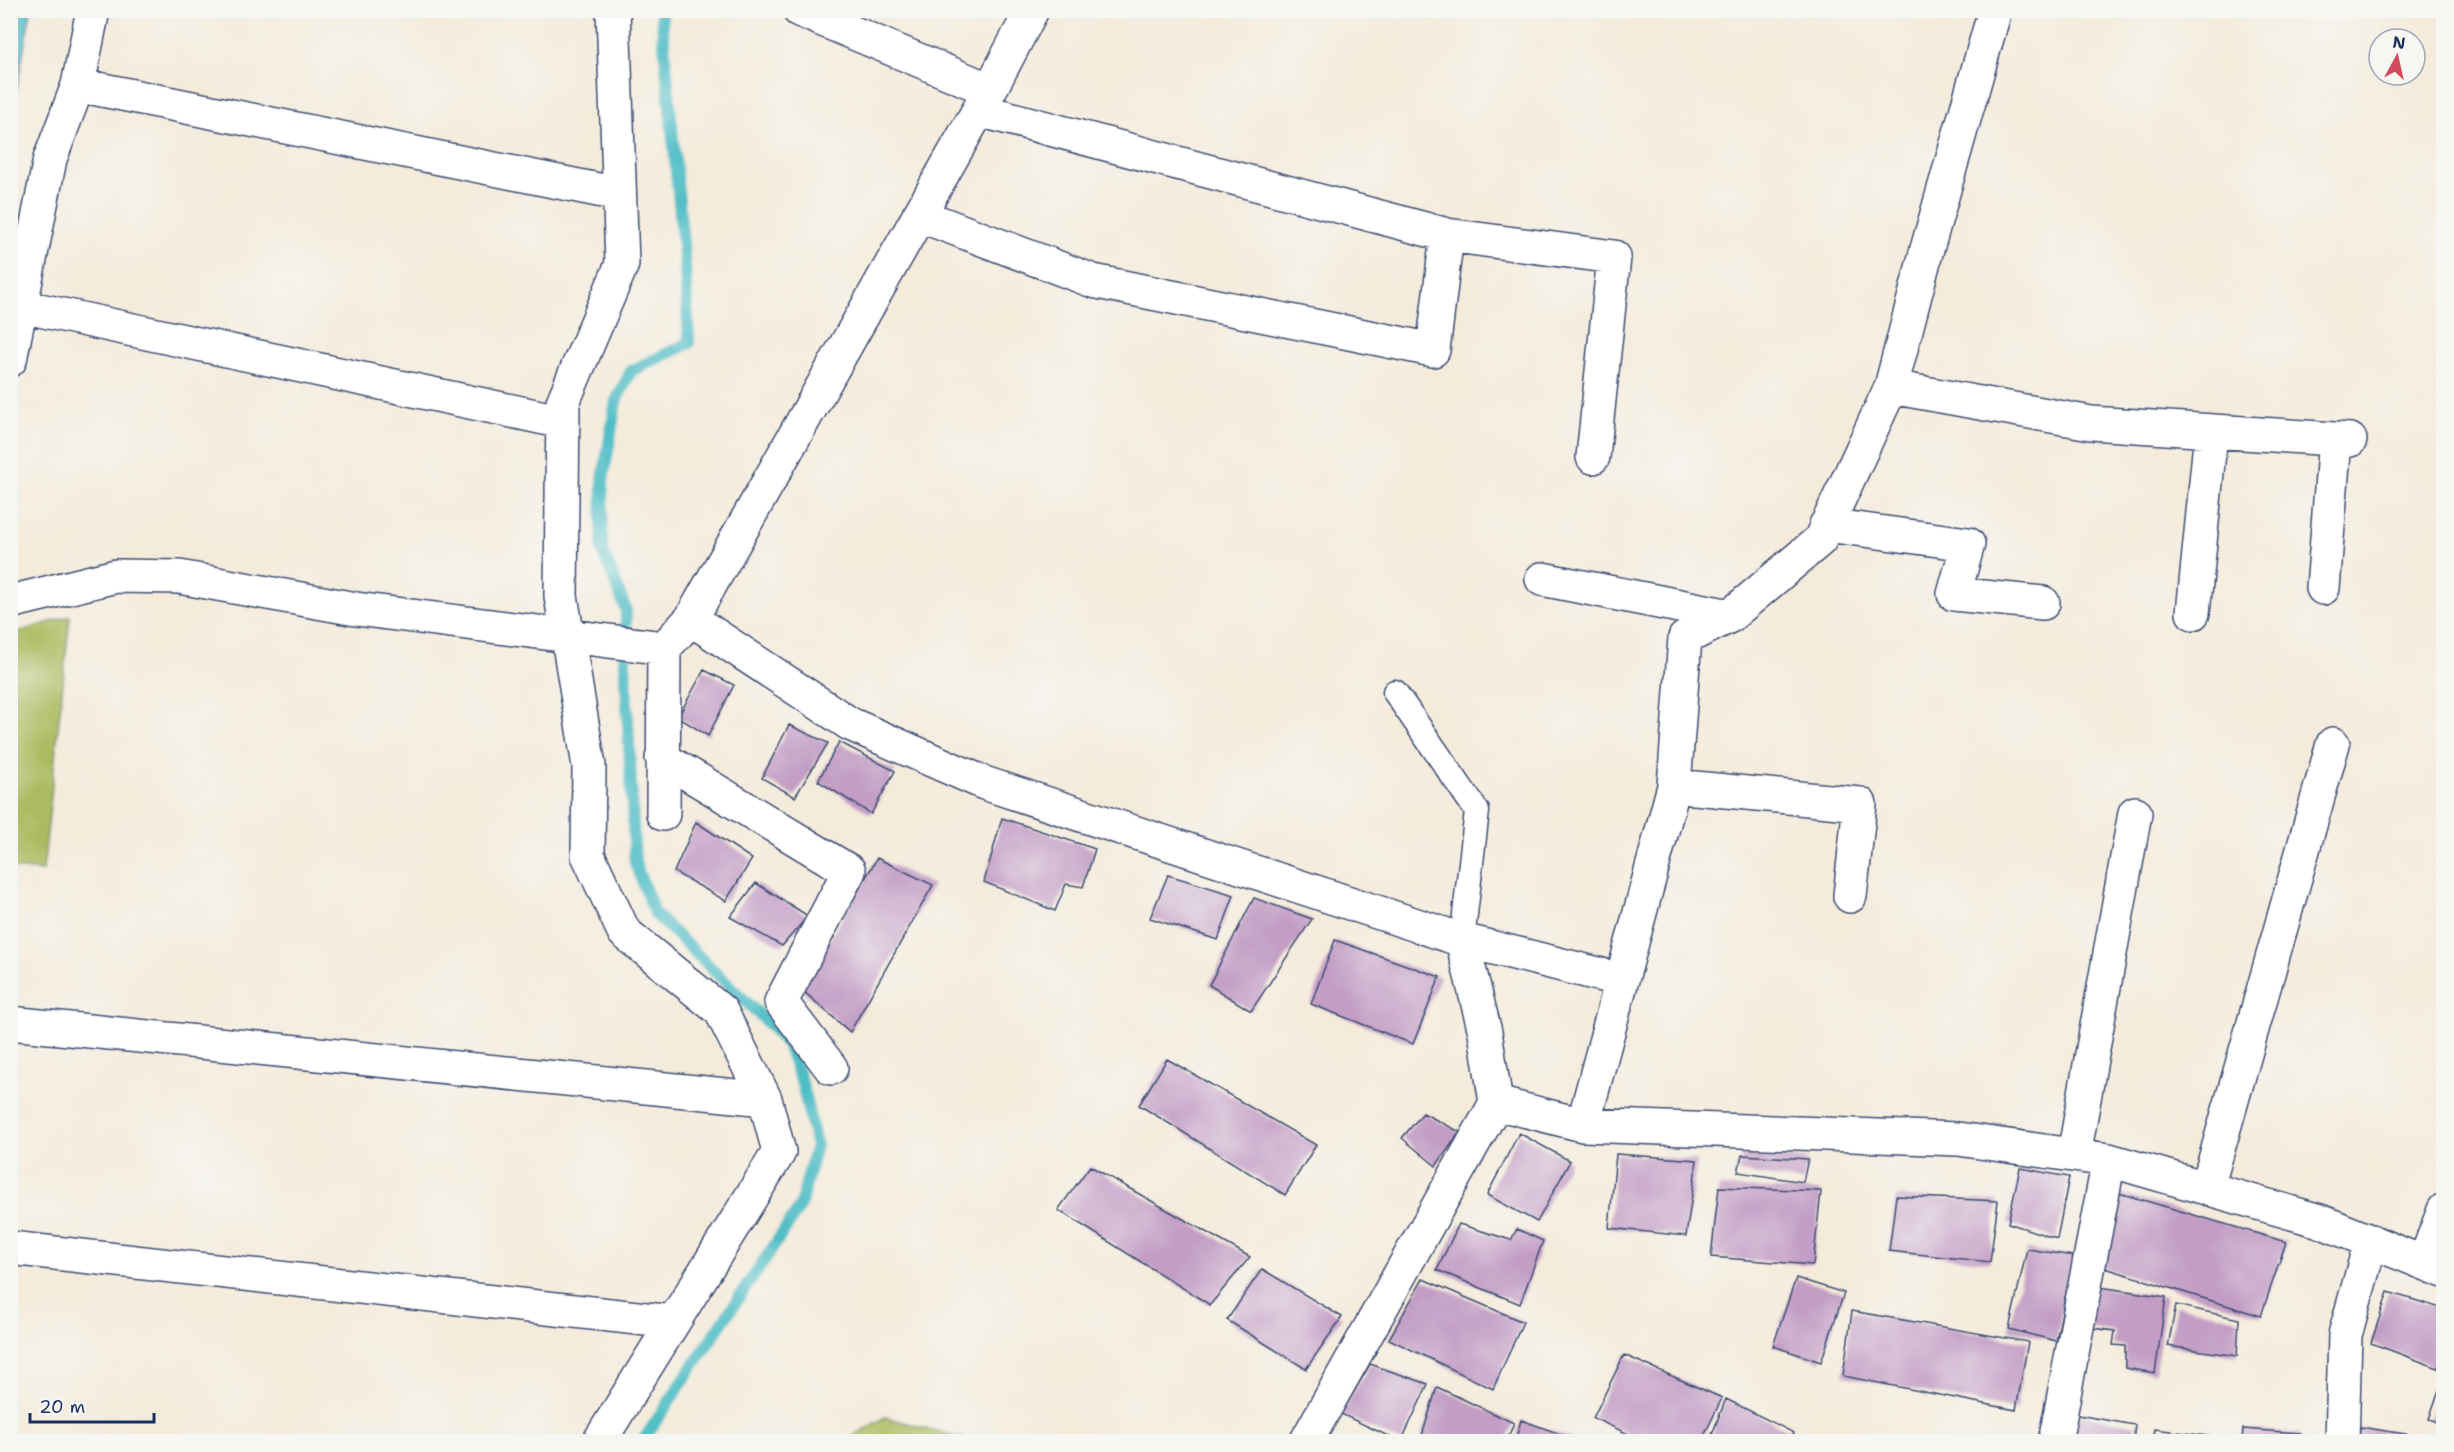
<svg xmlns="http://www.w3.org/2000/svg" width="2454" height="1452" font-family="'Shantell Sans',sans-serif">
	<rect width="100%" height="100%" fill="#f6f6f2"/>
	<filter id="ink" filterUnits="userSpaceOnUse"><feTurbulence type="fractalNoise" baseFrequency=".0167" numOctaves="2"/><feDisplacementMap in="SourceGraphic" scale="12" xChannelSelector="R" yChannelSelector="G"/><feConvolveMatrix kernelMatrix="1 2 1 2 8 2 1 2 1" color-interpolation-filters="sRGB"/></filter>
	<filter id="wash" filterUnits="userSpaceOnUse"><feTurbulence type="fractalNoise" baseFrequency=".008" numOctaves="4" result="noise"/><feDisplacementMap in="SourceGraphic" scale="24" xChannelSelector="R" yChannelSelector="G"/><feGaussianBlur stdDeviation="1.35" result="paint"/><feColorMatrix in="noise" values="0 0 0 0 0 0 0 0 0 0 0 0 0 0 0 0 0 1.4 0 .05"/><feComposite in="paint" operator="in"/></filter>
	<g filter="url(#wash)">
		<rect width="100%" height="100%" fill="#f4ebdb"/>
		<path fill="#abbc60" stroke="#63765f" stroke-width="1.5" d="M70,616L43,871L11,868V634Z
			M885,1417L973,1441H845Z"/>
		<path fill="#4fbdc6" stroke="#357692" stroke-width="1.5" d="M11,10L31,11L11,118L10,11Z"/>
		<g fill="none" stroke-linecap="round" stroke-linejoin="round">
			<path stroke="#4fbdc6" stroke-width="12" d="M642,1442L800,1207L816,1145L802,1083L787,1044L766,1021L655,914L635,863L625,663L626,610L602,549L603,480L616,401L631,371L689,343L685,267L661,10"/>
		</g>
		<g id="blocks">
			<path fill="#c29dc5" d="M704,670L734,685L708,736L678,717Z
				M789,725L828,743L795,797L762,778Z
				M839,742L895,771L871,814L818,781Z
				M1002,818L1095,849L1083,887L1066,884L1055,911L984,882Z
				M696,822L752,859L726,901L674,872Z
				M877,858L933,885L850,1032L801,989Z
				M1168,875L1234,895L1218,940L1150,918Z
				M756,883L808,916L782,946L730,917Z
				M1254,898L1312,919L1251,1011L1209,985Z
				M1335,940L1440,977L1413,1044L1311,1004Z
				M1167,1059L1316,1145L1285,1195L1139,1105Z
				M1423,1113L1460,1132L1436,1166L1402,1138Z
				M1519,1133L1570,1161L1537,1222L1487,1195Z
				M1616,1154L1697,1160L1686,1236L1609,1228Z
				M1742,1155L1808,1159L1803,1182L1738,1172Z
				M1090,1166L1250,1257L1210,1305L1058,1210Z
				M2020,1168L2069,1177L2057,1239L2008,1223Z
				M1719,1187L1821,1191L1813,1265L1711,1257Z
				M2119,1193L2286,1242L2261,1316L2102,1267Z
				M1896,1196L1998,1201L1990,1262L1889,1251Z
				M1459,1224L1511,1240L1517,1229L1543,1241L1520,1304L1437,1270Z
				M2027,1249L2074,1256L2056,1341L2009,1329Z
				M1262,1269L1342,1317L1306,1369L1227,1320Z
				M1796,1278L1844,1293L1821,1362L1773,1346Z
				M1423,1279L1523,1322L1493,1389L1389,1339Z
				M2093,1286L2166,1297L2155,1373L2125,1368V1346L2113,1345L2115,1331L2085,1327Z
				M2388,1292L2444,1309V1349L2438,1368L2371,1343Z
				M2176,1305L2239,1319L2237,1356L2168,1346Z
				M1852,1311L2028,1342L2016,1410L1843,1376Z
				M1624,1355L1722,1398L1701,1442H1646L1593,1418Z
				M1370,1364L1428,1384L1401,1442L1341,1414Z
				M2443,1378H2444V1424L2429,1419Z
				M1437,1387L1514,1423L1506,1442H1420Z
				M1726,1399L1794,1433L1790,1442H1709Z
				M2072,1414L2135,1425L2133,1442H2065Z
				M1521,1420L1580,1441V1442H1515Z
				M2360,1427L2444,1440V1442H2359Z
				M2155,1429L2229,1439V1442H2153Z
				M2243,1429L2300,1433L2299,1442H2242Z"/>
		</g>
	</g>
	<g filter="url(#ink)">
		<use href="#blocks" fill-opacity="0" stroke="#3c4b71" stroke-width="1.5"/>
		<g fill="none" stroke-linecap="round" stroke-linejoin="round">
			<g stroke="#3c4b71" stroke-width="27">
				<path id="service" d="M1395,692L1477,811L1462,940"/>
			</g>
			<g stroke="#3c4b71" stroke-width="36">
				<path id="minor" d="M799,10L990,90
					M78,85L618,194
					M979,110L1447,235L1614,257L1593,457
					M919,215L1093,281L1433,350L1447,235
					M21,306L563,422
					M10,360L50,159L78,85L93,10
					M1891,387L2091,423L2350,440
					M1826,525L1968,544L1954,594L2043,603
					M1542,579L1730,616
					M2323,588L2335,439
					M10,602L116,576L179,577L356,609L664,648L691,619L850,724L984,783L1462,940L1485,1032L1496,1103L1583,1125L1958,1139L2109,1160L2320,1221L2444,1271
					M2193,613L2211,432
					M691,619L990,90L1032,10
					M662,758L849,871L781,1002L831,1068
					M1674,786L1860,804L1850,896
					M663,814L664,648
					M1462,940L1622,980
					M10,1023L765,1099
					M1583,1125L1674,786L1685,638L1730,616L1820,540L1891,387L1927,249L1995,10
					M2074,1155L2135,813
					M2207,1188L2333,744
					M10,1248L673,1322
					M2424,1263L2444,1210
					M599,1442L779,1152L765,1099L721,1011L624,932L588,855L589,766L561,596L563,402L622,264L613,10
					M1306,1442L1496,1103
					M2055,1442L2109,1160
					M2342,1442L2345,1335L2371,1241"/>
			</g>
			<use href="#service" stroke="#fff" stroke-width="24"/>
			<use href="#minor" stroke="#fff" stroke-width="33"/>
		</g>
	</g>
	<rect width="2454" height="1452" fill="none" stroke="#f6f6f2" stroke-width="36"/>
	<g transform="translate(2397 57) rotate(8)"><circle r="28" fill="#f6f6f2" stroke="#9ea6b7" stroke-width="1.5"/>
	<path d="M0-4.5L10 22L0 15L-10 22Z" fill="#d1495b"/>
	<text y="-9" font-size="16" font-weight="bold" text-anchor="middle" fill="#1b2f5e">N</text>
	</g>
	<path d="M30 1413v9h124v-9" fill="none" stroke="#1b2f5e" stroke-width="3"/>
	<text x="39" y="1413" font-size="18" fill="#1b2f5e" stroke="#f6f6f2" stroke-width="4.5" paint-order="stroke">20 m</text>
</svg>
